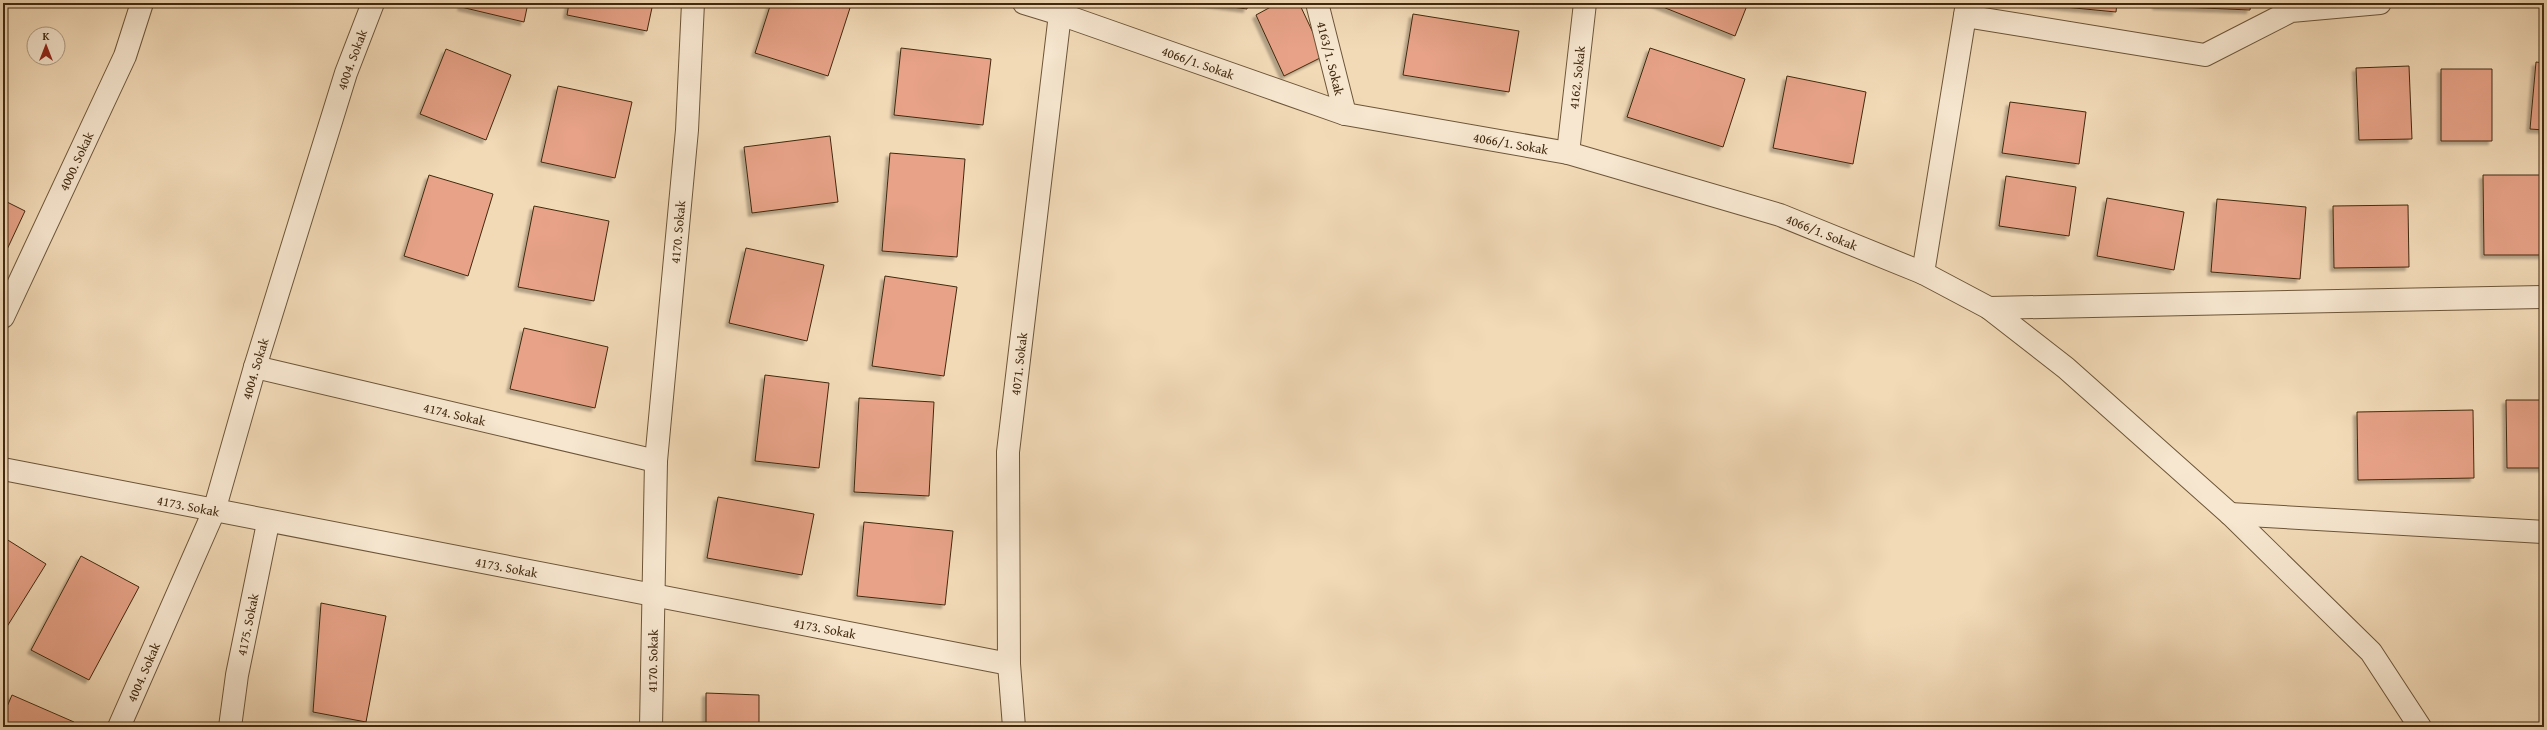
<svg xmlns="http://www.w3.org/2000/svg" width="2547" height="730" font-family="'Gentium Book Plus',serif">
	<defs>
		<filter id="shadow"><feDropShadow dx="-3.5" dy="3.5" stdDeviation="1" flood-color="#0004"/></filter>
	</defs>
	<rect width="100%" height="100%" fill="#f2dab7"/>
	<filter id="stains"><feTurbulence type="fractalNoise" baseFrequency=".005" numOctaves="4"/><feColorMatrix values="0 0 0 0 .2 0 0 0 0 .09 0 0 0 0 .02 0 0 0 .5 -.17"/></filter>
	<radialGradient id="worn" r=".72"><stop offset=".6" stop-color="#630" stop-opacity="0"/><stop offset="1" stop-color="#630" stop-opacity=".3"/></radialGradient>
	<path fill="#e7a287" stroke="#41290e" filter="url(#shadow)" d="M462,3H528L524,22L461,7Z
		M569,3H653L647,31L567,15Z
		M771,3H833L850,8L828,76L755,53Z
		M1202,3H1248L1247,9Z
		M1278,3H1299L1324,56L1284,76L1256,15Z
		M1653,3H1748L1735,36Z
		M2023,3H2117L2116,12Z
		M2156,3H2251L2250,10L2156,6Z
		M1413,14L1519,31L1509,92L1403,75Z
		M901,48L991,59L983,125L894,115Z
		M1650,48L1745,79L1723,147L1627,117Z
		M446,49L511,75L486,140L420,114Z
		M2536,62L2544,63V130L2530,129Z
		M2409,66L2412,139L2359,140L2356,68Z
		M2441,69H2492V141H2441Z
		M1787,76L1866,92L1853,164L1773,148Z
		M558,86L632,102L615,178L541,162Z
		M2010,102L2086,112L2079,164L2002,153Z
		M830,136L838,202L752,213L744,147Z
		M890,153L965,159L957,257L882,251Z
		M429,175L493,194L468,276L404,256Z
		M2483,175H2544V255H2484Z
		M2006,176L2076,187L2069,236L1999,226Z
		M2107,198L2184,212L2174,270L2097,256Z
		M2217,199L2306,207L2300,279L2211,272Z
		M3,200L25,211L3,258Z
		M2408,205L2409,267L2334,268L2333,206Z
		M534,206L609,221L594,301L518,287Z
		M746,248L824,265L807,341L729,323Z
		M885,276L957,287L944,376L872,366Z
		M524,328L608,347L595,408L510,389Z
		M765,375L829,383L819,468L755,461Z
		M859,398L934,402L929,496L854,492Z
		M2506,400H2544V468H2507Z
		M2473,410L2474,478L2358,480L2357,412Z
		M718,497L814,514L802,575L707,558Z
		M864,522L953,531L945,605L857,596Z
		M3,537L46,564L3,633Z
		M81,556L139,587L89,680L31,650Z
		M321,603L386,616L366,722L313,712Z
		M706,693L759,695V727H706Z
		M12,695L74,722L72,727H3V716Z"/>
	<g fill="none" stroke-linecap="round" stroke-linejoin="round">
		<g stroke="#6d5538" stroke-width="24">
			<g id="minor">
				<path id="s1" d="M1024,3L1060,14L1345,114L1568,153L1780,215L1923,273L1989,308L2066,368L2230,514L2371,652L2420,727"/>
				<path id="s2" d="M1317,3L1345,114"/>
				<path d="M1965,16L2205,55L2291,11L2380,3"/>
				<path id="s3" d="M1568,153L1585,3"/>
				<path d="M1923,273L1967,3"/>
				<path d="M1989,308L2544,297"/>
				<path id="s4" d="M3,317L125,56L142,3"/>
				<path id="s5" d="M255,367L656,461"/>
				<path id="s6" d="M3,469C338,536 674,598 1009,664"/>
				<path d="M2230,514L2544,532"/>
				<path id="s7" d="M119,727L214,511L255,367L346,73L373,3"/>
				<path id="s8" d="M230,727L237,675L268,523"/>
				<path id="s9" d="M651,727L656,461L687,130L693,3"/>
				<path id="s10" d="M1014,727L1009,664L1008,452L1060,14L1059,3"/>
			</g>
		</g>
		<use href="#minor" stroke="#f7e7d0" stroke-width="22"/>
	</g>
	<g text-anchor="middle" stroke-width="3" stroke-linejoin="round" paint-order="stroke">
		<g font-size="13" fill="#41290e" stroke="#f7e7d0">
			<text dy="5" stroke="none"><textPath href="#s2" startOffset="57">4163/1. Sokak</textPath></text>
			<text dy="5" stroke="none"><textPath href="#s7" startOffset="708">4004. Sokak</textPath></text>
			<text dy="5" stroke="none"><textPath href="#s1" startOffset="184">4066/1. Sokak</textPath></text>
			<text dy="5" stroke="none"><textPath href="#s3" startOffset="76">4162. Sokak</textPath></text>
			<text dy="5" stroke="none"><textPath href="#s1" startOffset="508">4066/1. Sokak</textPath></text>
			<text dy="5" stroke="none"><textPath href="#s4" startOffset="172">4000. Sokak</textPath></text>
			<text dy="5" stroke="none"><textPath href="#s9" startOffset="496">4170. Sokak</textPath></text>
			<text dy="5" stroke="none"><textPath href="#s1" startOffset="832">4066/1. Sokak</textPath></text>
			<text dy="5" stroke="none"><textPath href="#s10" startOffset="364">4071. Sokak</textPath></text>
			<text dy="5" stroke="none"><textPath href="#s7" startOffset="384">4004. Sokak</textPath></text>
			<text dy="5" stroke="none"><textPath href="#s5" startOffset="205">4174. Sokak</textPath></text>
			<text dy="5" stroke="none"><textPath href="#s6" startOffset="189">4173. Sokak</textPath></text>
			<text dy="5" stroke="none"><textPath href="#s6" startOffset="513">4173. Sokak</textPath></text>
			<text dy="5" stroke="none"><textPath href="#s8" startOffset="104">4175. Sokak</textPath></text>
			<text dy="5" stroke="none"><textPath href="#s6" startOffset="837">4173. Sokak</textPath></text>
			<text dy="5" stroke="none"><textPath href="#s9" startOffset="66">4170. Sokak</textPath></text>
			<text dy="5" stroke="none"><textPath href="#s7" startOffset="60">4004. Sokak</textPath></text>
		</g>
	</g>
	<rect width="2547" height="730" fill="none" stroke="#f2dab7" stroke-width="16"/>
	<rect x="4" y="4" width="2539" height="722" fill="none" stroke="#41290e" stroke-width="2"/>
	<rect x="8" y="8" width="2531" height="714" fill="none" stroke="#41290e"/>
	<g transform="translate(46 46)"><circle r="19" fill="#f7e7d0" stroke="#ae9b82"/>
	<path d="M0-3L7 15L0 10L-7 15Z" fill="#8f2418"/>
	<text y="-6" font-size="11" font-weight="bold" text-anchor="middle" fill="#41290e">K</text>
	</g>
	<rect width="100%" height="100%" filter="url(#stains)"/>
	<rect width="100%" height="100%" fill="url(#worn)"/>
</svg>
